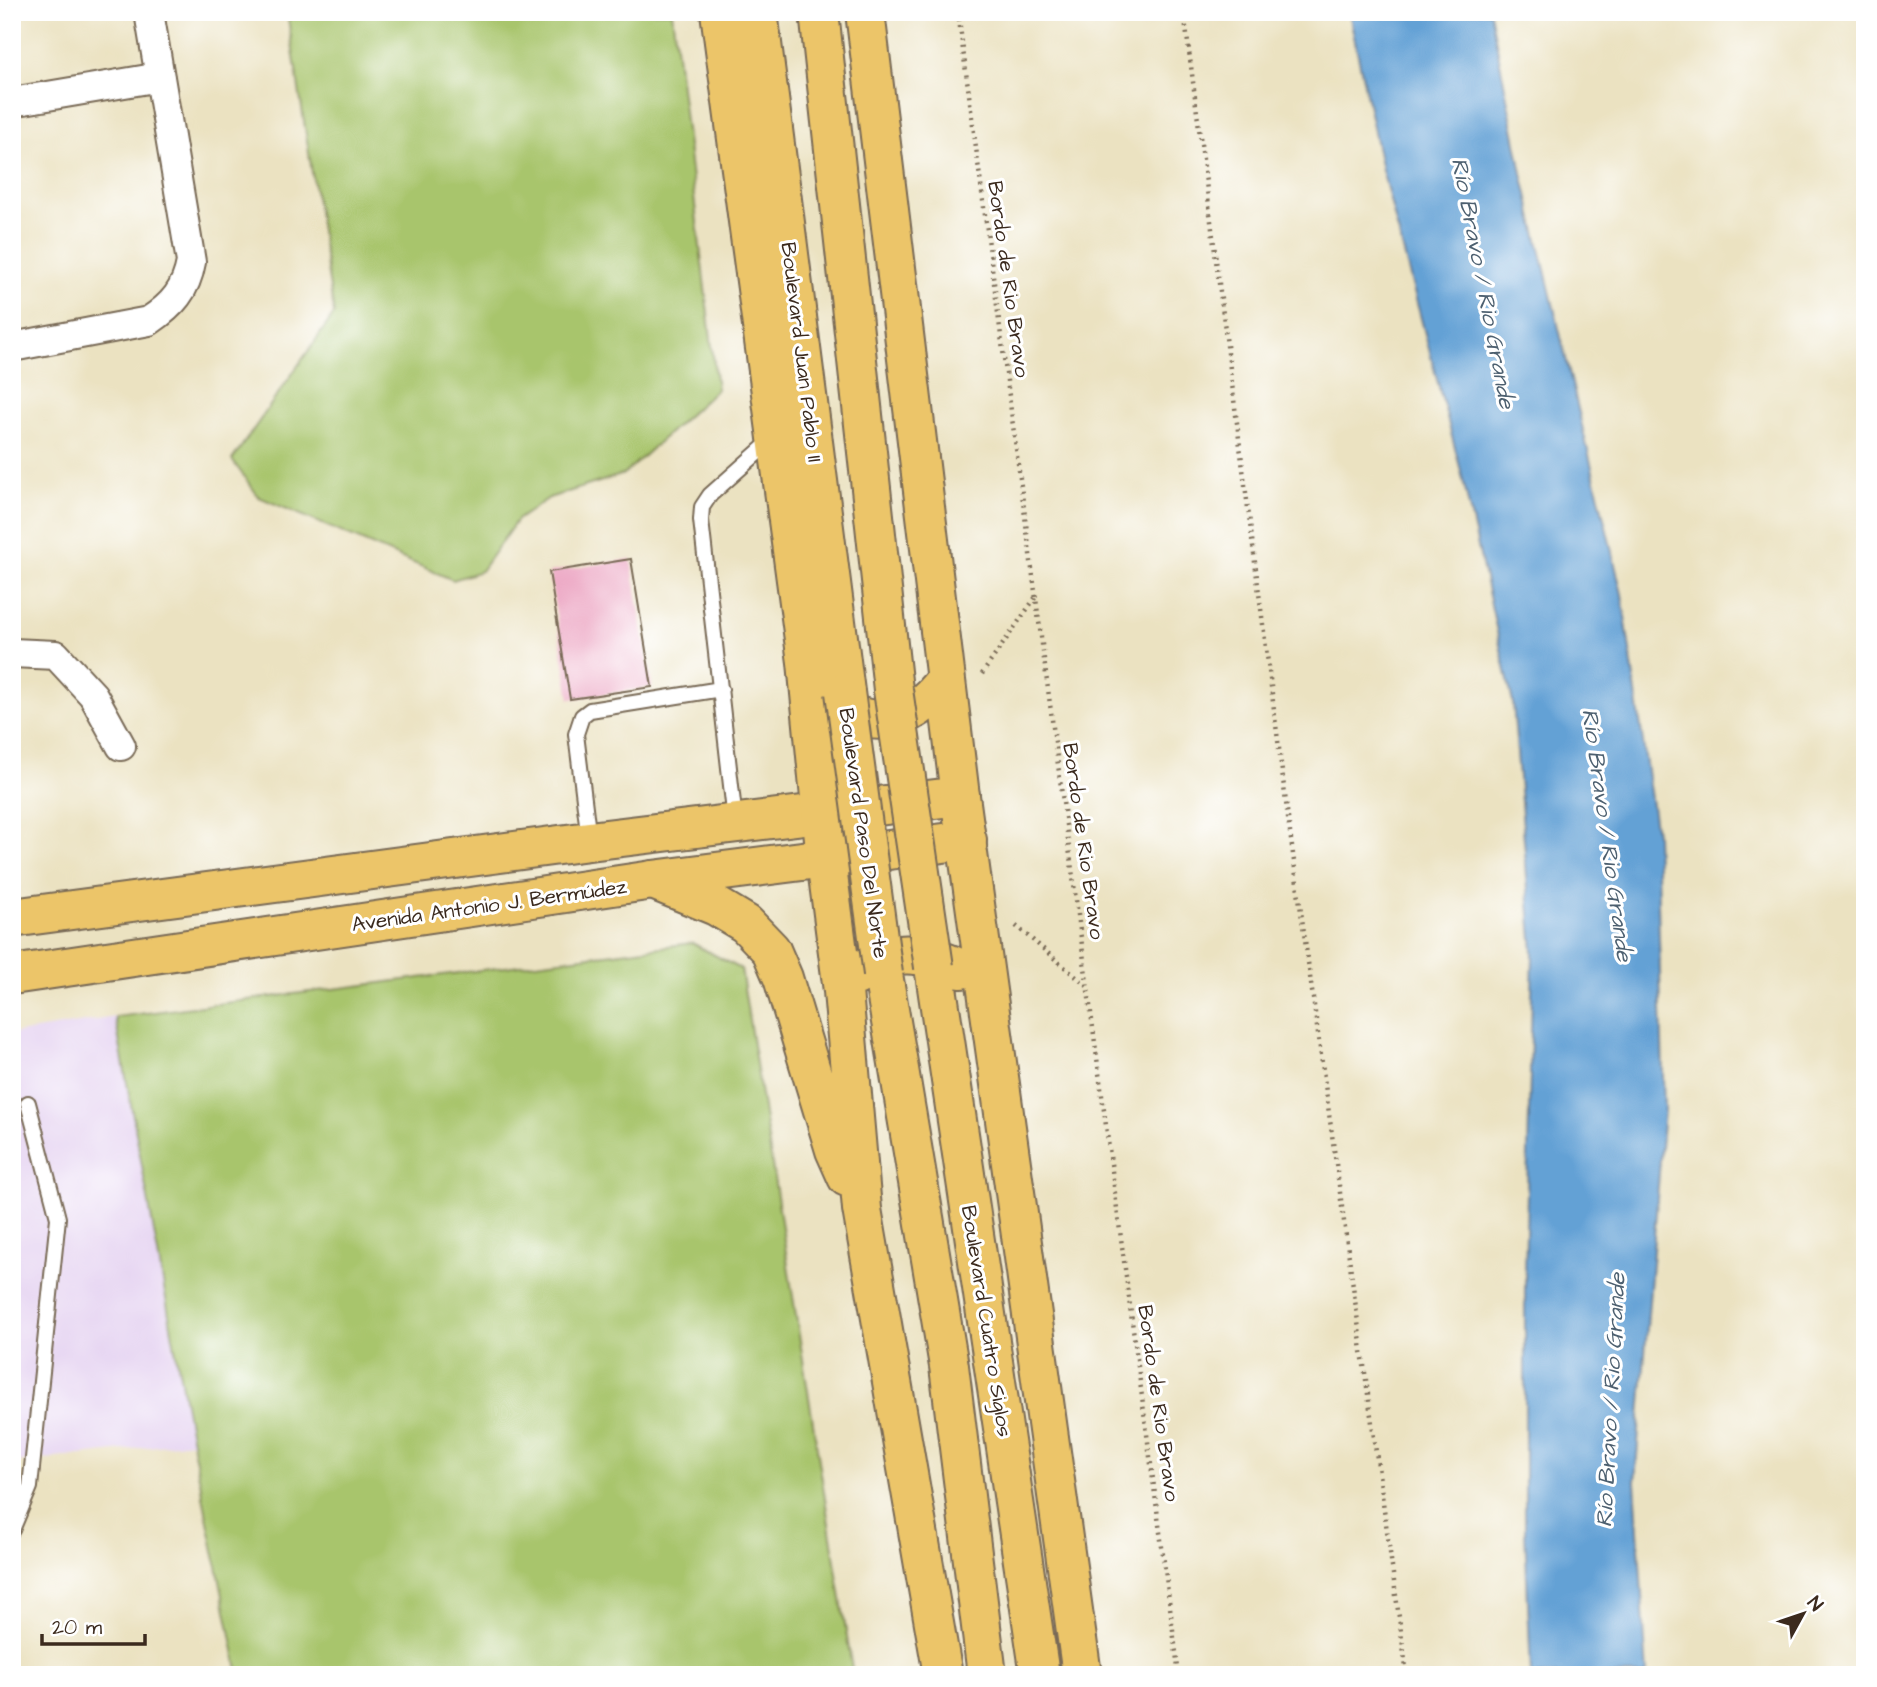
<svg xmlns="http://www.w3.org/2000/svg" width="1877" height="1687" font-family="'Architects Daughter',sans-serif">
	<rect width="100%" height="100%" fill="#fff"/>
	<filter id="ink" filterUnits="userSpaceOnUse"><feTurbulence type="fractalNoise" baseFrequency=".0143" numOctaves="2"/><feDisplacementMap in="SourceGraphic" scale="14" xChannelSelector="R" yChannelSelector="G"/><feConvolveMatrix kernelMatrix="1 2 1 2 8 2 1 2 1" color-interpolation-filters="sRGB"/></filter>
	<filter id="wash" filterUnits="userSpaceOnUse"><feTurbulence type="fractalNoise" baseFrequency=".00686" numOctaves="4" result="noise"/><feDisplacementMap in="SourceGraphic" scale="28" xChannelSelector="R" yChannelSelector="G"/><feGaussianBlur stdDeviation="1.57" result="paint"/><feColorMatrix in="noise" values="0 0 0 0 0 0 0 0 0 0 0 0 0 0 0 0 0 1.4 0 .05"/><feComposite in="paint" operator="in"/></filter>
	<g filter="url(#wash)">
		<rect width="100%" height="100%" fill="#ebe2c1"/>
		<path fill="#e5d3f1" d="M115,1017L192,1442L12,1463V1034Z"/>
		<path fill="#a8c56c" stroke="#727845" stroke-width="2" d="M287,12H672L717,389L624,474L549,498L517,520L481,571L453,580L259,497L232,460L334,314Z
			M692,943L741,969L853,1675H239L192,1442L115,1017Z"/>
		<path fill="#64a1d5" stroke="#50667a" stroke-width="2" d="M1349,12H1490L1522,173L1622,594L1656,834L1664,1109L1635,1482L1647,1675H1531L1525,1530V1273L1533,952L1513,703L1461,471L1382,170Z"/>
		<g id="blocks">
			<path fill="#eba1c0" d="M631,559L652,687L570,699L549,572Z"/>
		</g>
	</g>
	<g filter="url(#ink)">
		<use href="#blocks" fill-opacity="0" stroke="#796a57" stroke-width="2"/>
		<g fill="none" stroke-linecap="round" stroke-linejoin="round">
			<g stroke="#796a57" stroke-width="18">
				<path id="service" d="M735,821L701,520L702,507L710,495L773,439
					M589,840L576,734L582,716L590,710L721,689
					M12,1530L30,1487L58,1218L28,1103"/>
			</g>
			<g stroke="#796a57" stroke-width="32">
				<path id="minor" d="M12,102L160,77
					M12,347L149,321C173,305 186,290 191,262L149,12
					M12,653L56,655L93,695L121,746"/>
			</g>
			<g stroke="#796a57" stroke-width="42">
				<path id="primary" d="M12,918L589,841L960,796
					M12,975L653,880L967,840"/>
			</g>
			<g stroke="#796a57" stroke-width="42">
				<path id="trunk" d="M720,12L807,662L826,860L843,991L862,1209L943,1675
					M758,12L845,692
					M819,12L893,690
					M865,12L960,796L1082,1675
					M823,696C868,733 911,726 945,680
					M653,880L716,906L746,924L771,950L783,978L835,1150L847,1177
					M934,967L1040,1675
					M883,974L949,1366L987,1675
					M856,976C887,945 925,952 961,969"/>
			</g>
			<path stroke="#796a57" stroke-width="4.5" stroke-dasharray="2 5" stroke-linecap="butt" d="M958,12L1179,1675
				M1184,12L1288,818L1407,1675
				M982,674L1035,598
				M1016,926L1087,986"/>
			<use href="#service" stroke="#fff" stroke-width="14"/>
			<use href="#minor" stroke="#fff" stroke-width="28"/>
			<use href="#primary" stroke="#ecc569" stroke-width="38"/>
			<use href="#trunk" stroke="#ecc569" stroke-width="38"/>
			<g stroke="#796a57" stroke-width="42" stroke-linecap="butt">
				<path id="trunk-bridge" d="M893,690L934,967
					M845,692L883,974"/>
			</g>
			<use href="#trunk-bridge" stroke="#ecc569" stroke-width="38"/>
		</g>
	</g>
	<g text-anchor="middle" stroke-width="6" stroke-linejoin="round" paint-order="stroke">
		<g font-size="21" fill="#3b2a1e" stroke="#fff">
			<text transform="translate(1009 279) rotate(82)" y="7">Bordo de Rio Bravo</text>
			<text transform="translate(802 352) rotate(83)" y="7">Boulevard Juan Pablo II</text>
			<text transform="translate(864 833) rotate(82)" y="7">Boulevard Paso Del Norte</text>
			<text transform="translate(1084 841) rotate(82)" y="7">Bordo de Rio Bravo</text>
			<text transform="translate(489 905) rotate(-8)" y="7">Avenida Antonio J. Bermúdez</text>
			<text transform="translate(987 1321) rotate(81)" y="7">Boulevard Cuatro Siglos</text>
			<text transform="translate(1159 1403) rotate(82)" y="7">Bordo de Rio Bravo</text>
		</g>
		<g font-size="23" font-style="italic" fill="#4d6070" stroke="#fff">
			<text transform="translate(1484 283) rotate(79)" y="8">Río Bravo / Rio Grande</text>
			<text transform="translate(1608 835) rotate(82)" y="8">Río Bravo / Rio Grande</text>
			<text transform="translate(1610 1400) rotate(-87)" y="8">Río Bravo / Rio Grande</text>
		</g>
	</g>
	<rect width="1877" height="1687" fill="none" stroke="#fff" stroke-width="42"/>
	<g transform="translate(1803 1614) rotate(50)" stroke="#ffffff" stroke-width="5" paint-order="stroke">
	<path d="M0-5L12 26L0 18L-12 26Z" fill="#3b2a1e"/>
	<text y="-10" font-size="19" font-weight="bold" text-anchor="middle" fill="#3b2a1e">N</text>
	</g>
	<path d="M42 1634v10h103v-10" fill="none" stroke="#3b2a1e" stroke-width="3.5"/>
	<text x="52" y="1634" font-size="21" fill="#3b2a1e" stroke="#ffffff" stroke-width="5" paint-order="stroke">20 m</text>
</svg>
